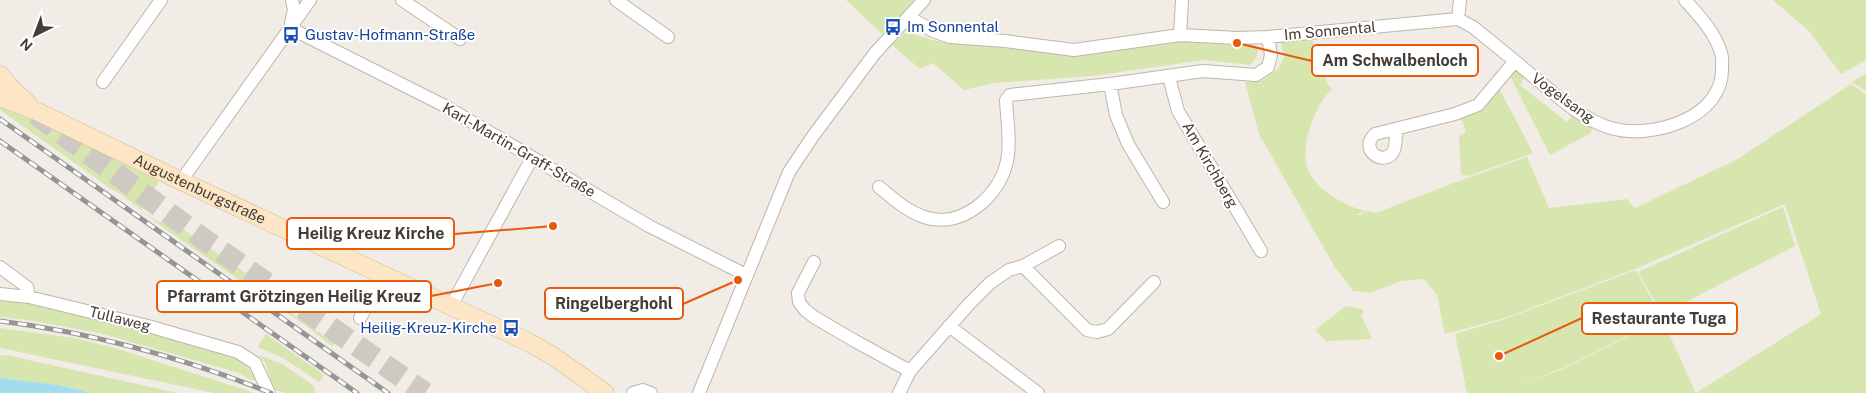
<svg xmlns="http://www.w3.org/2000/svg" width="1866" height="393" font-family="'Public Sans',sans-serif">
	<rect width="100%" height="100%" fill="#f2ece6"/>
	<path fill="#d7e6af" d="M846,0H916L884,36Z
		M1773,0H1866V60L1841,74L1808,30Z
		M907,32L936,41L1075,55L1181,42L1254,45L1258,51L1256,58L1250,65L1204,60L1092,76L994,83L964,90L933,63L920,69L891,44Z
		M1312,38L1328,85L1332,89C1327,95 1321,101 1318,108C1310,123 1300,155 1309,172C1320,192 1344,205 1365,211L1355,215H1361L1366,211L1376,213L1459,181L1527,157L1549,208L1627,199L1635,208L1738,159L1851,84L1866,94V393H1467L1455,334L1505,319L1636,270L1662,318L1563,368L1512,388L1563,369L1662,319L1696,393L1821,314L1785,204L1635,269L1505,318L1445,334L1437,295L1424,279L1401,281L1371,293L1353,291L1334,266L1259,134L1245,82L1261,81L1278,69L1284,57L1281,42Z
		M1516,69L1525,76L1520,85L1567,122L1573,114L1592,127L1591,133L1550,155L1510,76Z
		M1866,73V91L1852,82Z
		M1498,86L1533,153L1469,176L1461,175L1459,136L1466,132L1460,115Z
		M0,99L154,175L153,178L159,182L141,210L159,222L163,221L166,217L280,297L276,302L334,343L333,347L309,328L165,229L122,195L111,189L0,110Z
		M1783,207L1795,246L1662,314L1638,272Z
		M0,299L43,306L201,344L236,358L246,365L258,381L252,379V381L239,373L103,334L28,320L0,317Z
		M1346,306L1362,309L1364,313L1361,315L1372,339L1326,341L1315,330Z
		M0,328L74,338L115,348L255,393H214L0,348Z
		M266,334L324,375L319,382L285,359L258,347Z
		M0,355L11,356L178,393H91L58,385L0,378Z
		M259,355L282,364L314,386L315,393H284L273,389L266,364Z"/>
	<path fill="#a3dcee" d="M0,378L58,385L91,393H0Z"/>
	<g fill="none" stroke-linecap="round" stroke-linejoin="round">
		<path stroke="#cfc9c3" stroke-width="22" stroke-dasharray="22 11" stroke-linecap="butt" d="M36,114L202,238L425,393"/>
		<g stroke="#c0b5ac" stroke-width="14">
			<path id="street" d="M402,0L460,39
				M616,0L668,37
				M909,17L933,31L950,37L1005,41L1074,50L1180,35L1238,38L1268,37L1458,19
				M1458,19L1473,27C1494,44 1515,61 1535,78C1558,96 1582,120 1611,128C1651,140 1724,118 1722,68C1722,63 1723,58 1721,53C1715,32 1699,16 1685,0
				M1458,19L1460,0
				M291,23L294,10L292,0
				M290,28L443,105L649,226L746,275
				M1180,35L1182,0
				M1169,77L1178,111L1261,251
				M103,82L161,0
				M1110,84L1116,115L1128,144L1163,202
				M1396,129C1396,136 1396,144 1394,150C1387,168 1357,151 1375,134L1455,114L1478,105L1515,61
				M181,181L310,0
				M879,187C893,198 906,211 924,217C961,230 1000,196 1007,161C1011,141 1007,120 1006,100L1010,95L1110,84L1203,71L1256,75L1268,67L1271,55L1268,37
				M814,262L798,293L799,302L805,310L814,317L855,341L910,371
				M1023,266L1087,330L1097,332L1108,329L1154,282
				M0,267L27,287L29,297
				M0,294L29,297L148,326L238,352L255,363L269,393
				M451,306L532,158
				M360,318L384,276
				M949,326L1038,393
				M633,393L643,390L651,393
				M699,393L789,172L813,136L875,53L924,0
				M899,393L910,371L969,304L990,283L1009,270L1023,266L1059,246"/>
		</g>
		<g stroke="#d4ba99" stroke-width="19">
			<g id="secondary">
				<path d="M0,75L10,87L28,104"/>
				<path id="s1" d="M0,97L34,110L181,181L528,342L553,356L605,393"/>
			</g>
		</g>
		<use href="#street" stroke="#fff" stroke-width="12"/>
		<use href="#secondary" stroke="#fde6c5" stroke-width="18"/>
		<g stroke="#959595" stroke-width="5">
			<path id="rail" d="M0,119L388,393
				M0,141L357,393
				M0,321C93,333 184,358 271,393"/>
		</g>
		<use href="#rail" stroke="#fff" stroke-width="3" stroke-dasharray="9" stroke-linecap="butt"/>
	</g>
	<defs>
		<g id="bus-bare" transform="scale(1.35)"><path d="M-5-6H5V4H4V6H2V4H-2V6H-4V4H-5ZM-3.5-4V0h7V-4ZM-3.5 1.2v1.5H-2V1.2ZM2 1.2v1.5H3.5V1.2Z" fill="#1a4fb4" stroke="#fff" stroke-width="2.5" paint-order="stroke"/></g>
	</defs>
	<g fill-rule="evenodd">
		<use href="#bus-bare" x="893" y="27"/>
		<use href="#bus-bare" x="291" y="35"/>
		<use href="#bus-bare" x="511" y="328"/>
	</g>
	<g text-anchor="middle" stroke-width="4" stroke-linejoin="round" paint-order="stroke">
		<g font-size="15" fill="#164399" stroke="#fff" text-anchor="start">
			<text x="907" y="32">Im Sonnental</text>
			<text x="305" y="40">Gustav-Hofmann-Straße</text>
			<text x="497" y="333" text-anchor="end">Heilig-Kreuz-Kirche</text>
		</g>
		<g font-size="15" fill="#453c35" stroke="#fff">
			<text transform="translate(1330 31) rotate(-5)" y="5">Im Sonnental</text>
			<text transform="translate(1563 98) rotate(36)" y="5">Vogelsang</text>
			<text transform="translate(519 150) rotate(30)" y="5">Karl-Martin-Graff-Straße</text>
			<text transform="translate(1210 165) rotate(60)" y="5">Am Kirchberg</text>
			<text dy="5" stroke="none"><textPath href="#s1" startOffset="220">Augustenburgstraße</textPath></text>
			<text transform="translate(120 319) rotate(14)" y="5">Tullaweg</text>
		</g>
	</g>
	<path fill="none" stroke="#e8590c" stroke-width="2" d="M1237 43L1312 61M553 226L454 234M498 283L431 296M738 280L683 304M1499 356L1582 318"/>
	<g fill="#e8590c" stroke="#fff" stroke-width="2">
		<circle cx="1237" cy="43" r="5"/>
		<circle cx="553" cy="226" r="5"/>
		<circle cx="498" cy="283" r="5"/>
		<circle cx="738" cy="280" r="5"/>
		<circle cx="1499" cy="356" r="5"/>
	</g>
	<g fill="#fff" stroke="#e8590c" stroke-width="2">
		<rect x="1312" y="45" width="166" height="31" rx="5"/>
		<rect x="287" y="218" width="167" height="31" rx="5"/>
		<rect x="157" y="281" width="274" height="31" rx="5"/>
		<rect x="545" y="288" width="138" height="31" rx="5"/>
		<rect x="1582" y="303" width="155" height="31" rx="5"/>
	</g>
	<g font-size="16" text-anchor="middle" font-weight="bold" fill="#453c35">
		<text x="1395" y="66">Am Schwalbenloch</text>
		<text x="371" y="239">Heilig Kreuz Kirche</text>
		<text x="294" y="302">Pfarramt Grötzingen Heilig Kreuz</text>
		<text x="614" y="309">Ringelberghohl</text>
		<text x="1659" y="324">Restaurante Tuga</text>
	</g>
	<g transform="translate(35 35) rotate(222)" stroke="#ffffff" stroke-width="4" paint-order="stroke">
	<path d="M0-4L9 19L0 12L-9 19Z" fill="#453c35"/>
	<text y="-8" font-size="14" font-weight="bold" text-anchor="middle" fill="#453c35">N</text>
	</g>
</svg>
